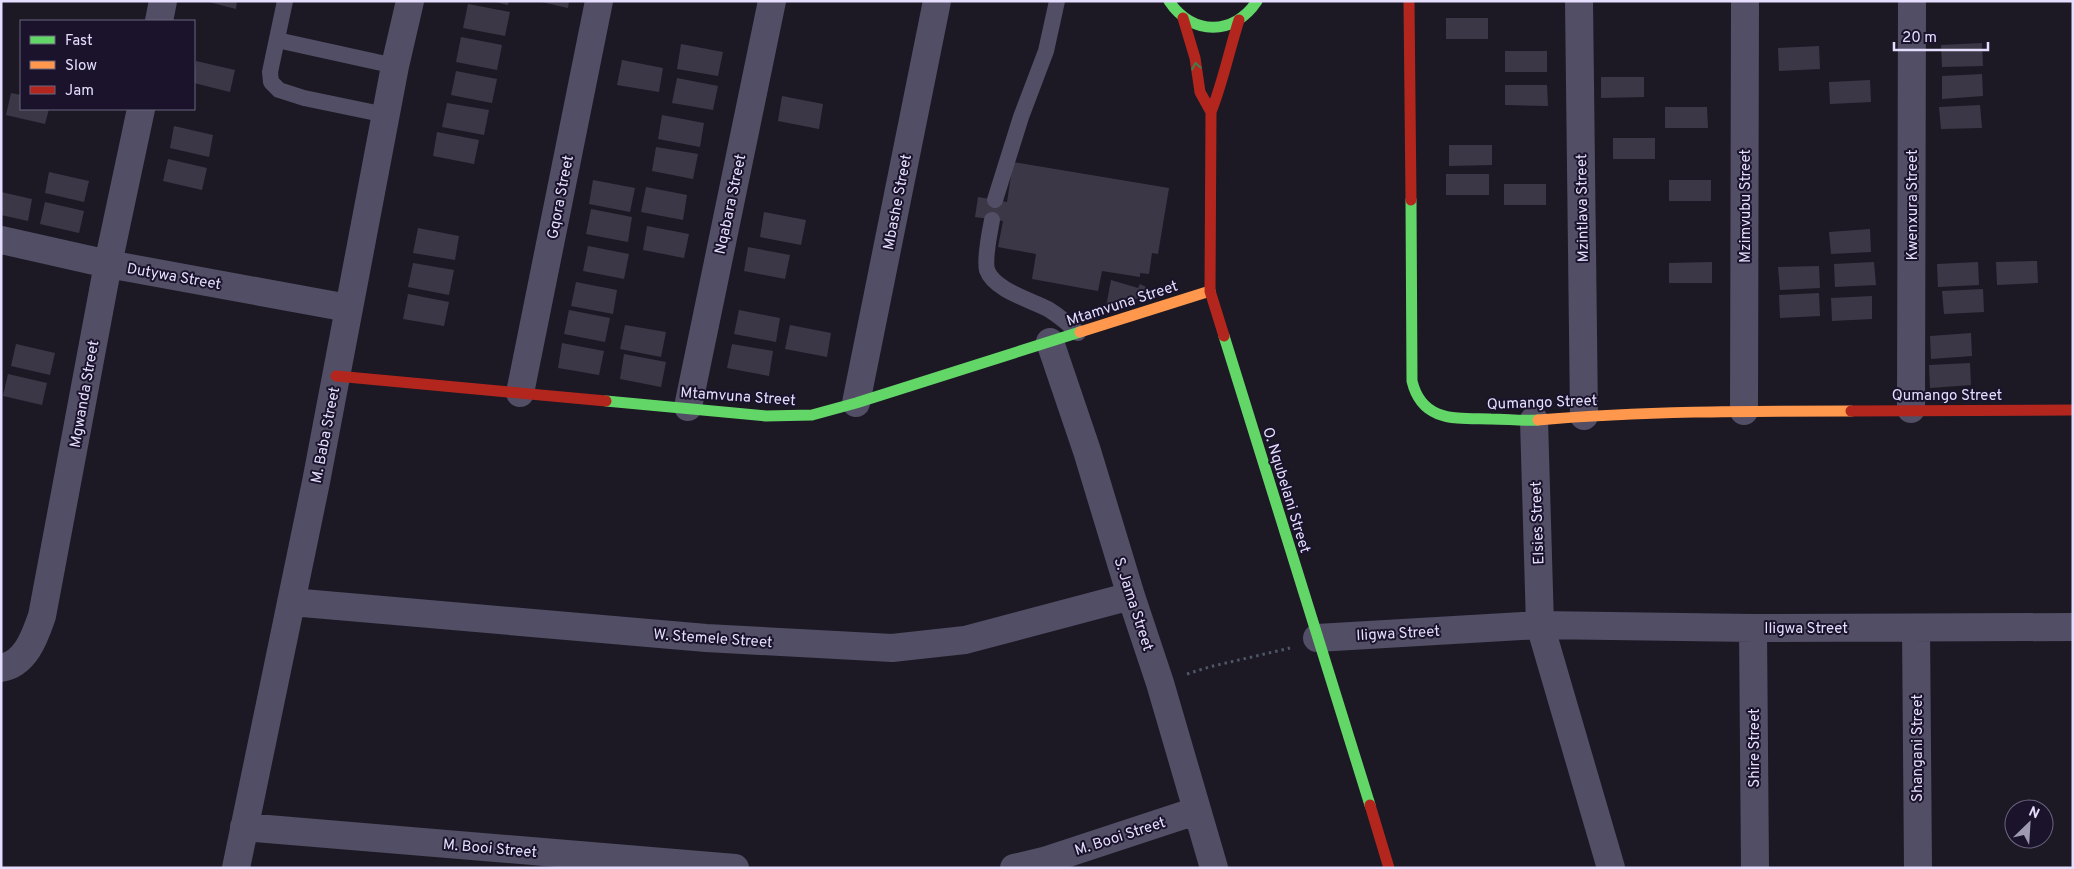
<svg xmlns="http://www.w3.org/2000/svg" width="2074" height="869" font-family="Overpass,sans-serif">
	<rect width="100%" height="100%" fill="#1c1925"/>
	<path fill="#3c3746" d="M205,1H237L236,9Z
		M491,1H509L508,5Z
		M537,1H569L568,8Z
		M468,4L510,12L505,36L463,28Z
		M1446,18H1488V39H1446Z
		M461,37L502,45L497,70L456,62Z
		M1982,43L1983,66L1942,67L1941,45Z
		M681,44L723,52L718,76L677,69Z
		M1819,46L1820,69L1779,71L1778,48Z
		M1505,51H1547V72H1505Z
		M622,60L663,68L659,92L617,85Z
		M196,61L235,70L230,92L194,83Z
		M456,71L497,79L492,103L451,95Z
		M1982,74L1983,96L1942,99V76Z
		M1601,77H1644V97L1601,98Z
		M677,78L718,86L713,110L672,103Z
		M1870,80L1871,102L1830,104L1829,82Z
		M1505,85H1547L1548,106L1505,105Z
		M11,93L21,95V109H49L45,124L6,115Z
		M782,96L823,104L819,129L778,121Z
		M447,103L489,110L484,135L442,127Z
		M1980,105L1982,128L1941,129L1939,107Z
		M1665,107H1707L1708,128H1665Z
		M662,115L704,123L700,147L658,139Z
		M174,126L213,135L209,157L170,148Z
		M437,132L479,140L474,164L433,156Z
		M1613,138H1655V159H1613Z
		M1449,145H1492V165L1449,166Z
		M656,147L698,154L693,179L652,171Z
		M168,159L207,168L202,190L163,181Z
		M1013,162L1169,188L1158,254L1152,253L1149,274L1140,273V277L1102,271L1098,291L1032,279L1036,254L998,247L1003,221L975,217L978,197L1007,202Z
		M49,172L89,181L84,202L45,193Z
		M1446,174H1489V195H1446Z
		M593,180L635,188L630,212L589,204Z
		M1669,180H1711V201H1669Z
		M1504,184H1546V205H1504Z
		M646,187L687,195L683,220L641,212Z
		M1,192L32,199L28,221L1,215Z
		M45,202L84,211L79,233L40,224Z
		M591,209L632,217L628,242L586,234Z
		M764,212L806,220L801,245L760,237Z
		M647,226L689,234L684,258L643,250Z
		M418,228L459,236L455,260L413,253Z
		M1870,229L1871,252L1831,254L1829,232Z
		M588,246L629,254L624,279L583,271Z
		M748,247L790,255L785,279L744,271Z
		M2037,261L2038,283L1997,285L1996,262Z
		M1712,262V283H1669V263Z
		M1874,262L1876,285L1835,287L1834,264Z
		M1978,262L1979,285L1938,287L1937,264Z
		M413,263L454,270L449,295L408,287Z
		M1819,266L1820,288L1780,290L1778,267Z
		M1111,280L1138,288L1140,284L1146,287L1142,297L1106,307Z
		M576,282L617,290L613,314L571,306Z
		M1983,289L1984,312L1944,314L1942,291Z
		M1819,293L1820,316L1780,318L1779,295Z
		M408,294L449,302L444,326L403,319Z
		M1872,296V319L1832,321L1831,298Z
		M569,310L610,318L605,342L564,334Z
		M739,310L780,318L776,342L734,334Z
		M625,325L666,332L661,357L620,349Z
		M790,325L831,333L827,357L785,349Z
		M1971,333L1972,356L1931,359L1930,336Z
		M562,343L604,351L599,375L558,368Z
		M16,344L55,353L50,375L11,366Z
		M732,344L773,351L769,376L727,368Z
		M624,354L666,362L661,387L620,379Z
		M1970,363L1971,385L1930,388L1929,365Z
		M8,374L47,383L42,405L3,396Z"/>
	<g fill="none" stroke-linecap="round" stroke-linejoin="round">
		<path stroke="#4d5766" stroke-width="3" stroke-dasharray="2.5 4" stroke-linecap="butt" d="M1187,674L1209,667L1290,648"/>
		<path stroke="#524e65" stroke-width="16" d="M285,1L270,72L271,82L279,90L304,98L386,115
			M277,40L395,66
			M995,200L1021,117L1046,51L1057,1
			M992,220C990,232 984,258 987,270C994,290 1031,300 1048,309C1059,316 1069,324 1078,333"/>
		<path stroke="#524e65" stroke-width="28" d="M1579,1L1584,416
			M159,21L163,1
			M1,240L108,264L348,308
			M1050,342L1087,451L1131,596L1160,683L1214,868
			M520,393L599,1
			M856,403L937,1
			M688,407L772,1
			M1911,409L1912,1
			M1744,411L1745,1
			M1534,420L1540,625L1611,868
			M291,602L706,638L892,648L965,640L1131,596
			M1753,628L1755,868
			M1916,628L1918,868
			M1317,638L1540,625L1753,628L2073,627
			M1,668C26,664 35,636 42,616L108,264L141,109
			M244,827L735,868
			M236,868L316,482L395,66L410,1
			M1014,868L1044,861L1196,811"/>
		<path stroke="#63d668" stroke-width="11" d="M1169,1C1192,36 1234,36 1257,1
			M1411,200L1412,381C1422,423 1457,418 1491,419C1506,419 1523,421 1538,420
			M1224,336L1370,805
			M606,401L766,416L812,415L856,403L1080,332"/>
		<path stroke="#ff974d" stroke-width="11" d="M1080,332L1210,291
			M1538,420C1642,411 1746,411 1851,411"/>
		<path stroke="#b3261e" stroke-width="11" d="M1409,1L1411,200
			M1183,18L1195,58L1200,92L1211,112
			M1224,336L1210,291L1211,112C1223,82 1229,51 1239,20
			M336,376L606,401
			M1851,411L2073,410
			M1370,805L1389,868"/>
	</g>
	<defs><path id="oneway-chevron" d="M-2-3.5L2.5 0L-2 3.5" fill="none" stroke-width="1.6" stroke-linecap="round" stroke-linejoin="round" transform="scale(1.25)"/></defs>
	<use stroke="#427e4d" href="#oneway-chevron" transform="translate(1196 66) rotate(-99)"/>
	<g text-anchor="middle" stroke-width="4" stroke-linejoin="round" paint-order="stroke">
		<g font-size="15" fill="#e5defe" stroke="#1a132b">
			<text transform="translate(560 197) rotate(-79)" y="5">Gqora Street</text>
			<text transform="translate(897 202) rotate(-79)" y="5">Mbashe Street</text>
			<text transform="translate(730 204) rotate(-78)" y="5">Nqabara Street</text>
			<text transform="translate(1912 205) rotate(-90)" y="5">Kwenxura Street</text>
			<text transform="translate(1745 206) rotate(-90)" y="5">Mzimvubu Street</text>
			<text transform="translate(1582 208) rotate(-91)" y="5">Mzintlava Street</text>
			<text transform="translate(174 276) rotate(10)" y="5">Dutywa Street</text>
			<text transform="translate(1122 303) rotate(-18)" y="5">Mtamvuna Street</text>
			<text transform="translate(84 394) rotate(-80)" y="5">Mgwanda Street</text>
			<text x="1947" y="400">Qumango Street</text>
			<text transform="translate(738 396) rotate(4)" y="5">Mtamvuna Street</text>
			<text transform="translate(1542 402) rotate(-2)" y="5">Qumango Street</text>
			<text transform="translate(325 435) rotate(-79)" y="5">M. Baba Street</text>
			<text transform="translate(1287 490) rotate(73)" y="5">O. Nqubelani Street</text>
			<text transform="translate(1537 523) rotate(-92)" y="5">Elsies Street</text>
			<text transform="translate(1134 604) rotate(72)" y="5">S. Jama Street</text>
			<text x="1806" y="633">Iligwa Street</text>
			<text transform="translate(1398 633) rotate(-3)" y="5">Iligwa Street</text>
			<text transform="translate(713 638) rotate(4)" y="5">W. Stemele Street</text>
			<text transform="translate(1754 748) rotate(-90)" y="5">Shire Street</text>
			<text transform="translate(1917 748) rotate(-90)" y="5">Shangani Street</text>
			<text transform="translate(1120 836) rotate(-18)" y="5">M. Booi Street</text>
			<text transform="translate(490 848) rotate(5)" y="5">M. Booi Street</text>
		</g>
	</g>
	<rect width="2074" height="869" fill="none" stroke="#e5defe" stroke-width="5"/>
	<rect x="20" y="20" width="175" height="90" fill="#1a132b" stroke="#6b647f"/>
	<rect x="30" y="36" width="25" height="8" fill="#63d668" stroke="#6b647f"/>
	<text x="65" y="45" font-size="15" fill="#e5defe">Fast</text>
	<rect x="30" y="61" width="25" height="8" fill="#ff974d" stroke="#6b647f"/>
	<text x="65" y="70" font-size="15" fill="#e5defe">Slow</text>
	<rect x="30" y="86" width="25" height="8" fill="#b3261e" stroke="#6b647f"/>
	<text x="65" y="95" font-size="15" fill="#e5defe">Jam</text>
	<g transform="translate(2029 824) rotate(25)"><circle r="24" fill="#1a132b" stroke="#6b647f"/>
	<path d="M0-4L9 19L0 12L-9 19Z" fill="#9f99b2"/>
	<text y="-8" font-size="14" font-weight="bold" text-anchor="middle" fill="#e5defe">N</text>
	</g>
	<path d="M1894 42v8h94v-8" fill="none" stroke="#e5defe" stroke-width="2.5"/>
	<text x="1902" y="42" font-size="15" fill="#e5defe" stroke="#1a132b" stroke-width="4" paint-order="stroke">20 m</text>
</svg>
